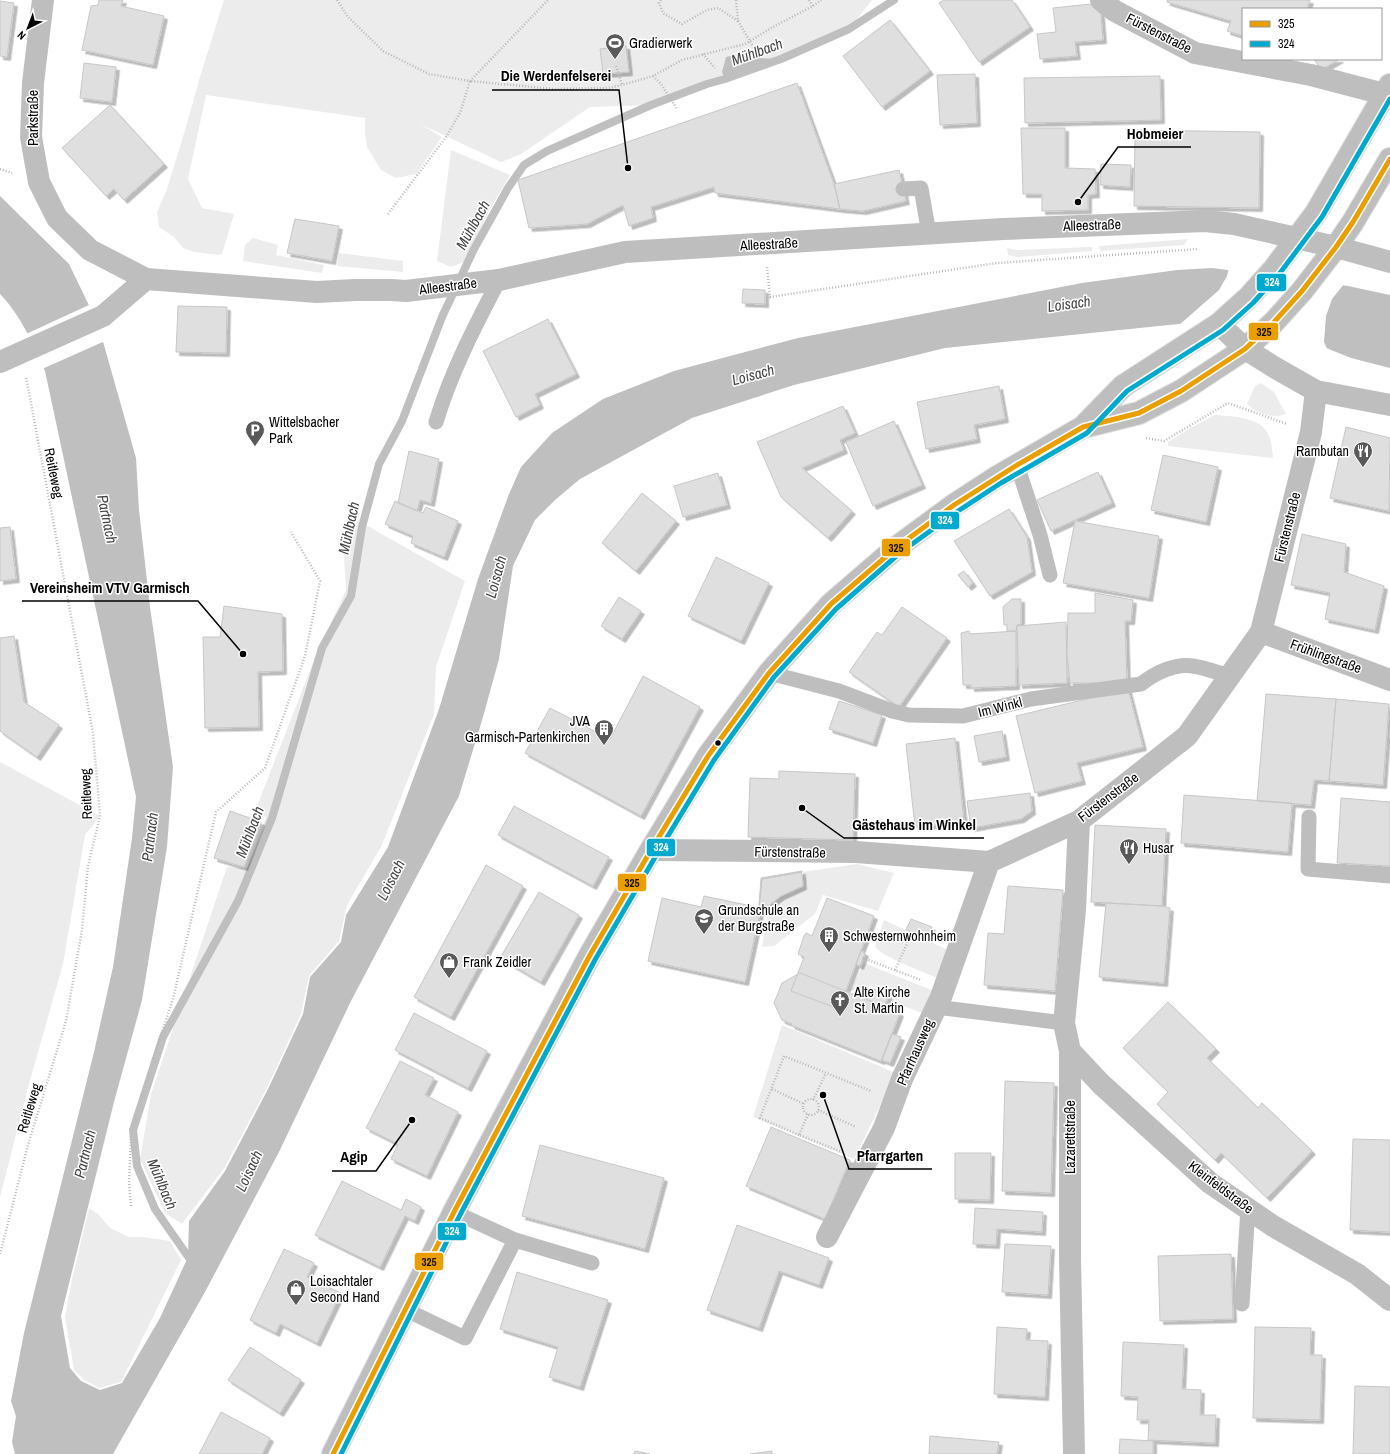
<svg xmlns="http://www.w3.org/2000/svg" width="1390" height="1454" font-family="'Archivo Narrow',sans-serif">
	<defs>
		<filter id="shadow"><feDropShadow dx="3.5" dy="3.5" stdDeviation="0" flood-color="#0004"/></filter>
	</defs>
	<rect width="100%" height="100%" fill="#fff"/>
	<path fill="#ececec" d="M224,0H872L849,29L781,59L725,79L707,84L651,105L590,107L521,154L501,162L420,124L442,137L416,174L396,178L381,170L367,147L365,133V118L206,95L188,179L202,208L234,214L222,254L220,255L194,252L183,248L174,237L159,227L157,212L167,189L186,127L200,77Z
		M451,150L510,175L488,213L464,262L451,267L437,261Z
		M253,238L278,245L276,255L324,265L322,273L243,261L245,245Z
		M1188,239L1184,245L1100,251L1099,246Z
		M1092,247V251L1018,257L1008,255L1007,248L1017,250Z
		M339,253L403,261V272L337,266Z
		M1261,383L1274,392L1286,414C1272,419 1258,414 1247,404L1255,386Z
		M1215,415C1231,416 1263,417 1269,436C1272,442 1272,451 1273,458L1168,446V442L1194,426Z
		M348,515L465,581L436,667L434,714L382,845L347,905L339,941L309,976L301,1014L267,1088L225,1167L182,1224L165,1213L140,1159L151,1094L227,867L247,868L266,817L254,814L316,655L346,590L343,541Z
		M0,762L100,816L85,835L63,964L29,1084L0,1197Z
		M857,864L894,873L878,911L823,895L815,914L774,946L762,947L767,914L762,913L761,908L768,906L781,896L803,886V872Z
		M884,920L948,950L937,978C924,972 880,956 875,946Z
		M864,963L934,991L925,1014L892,1002L894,995L870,985L864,995L851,990Z
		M782,1025L896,1073L854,1159L753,1117Z
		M89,1208L99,1215L110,1228L129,1237H143L170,1241L181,1260L121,1382L99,1388L83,1379L74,1370L65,1317L72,1279Z"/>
	<path fill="#bfbfbf" d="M750,51L759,58L781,59L725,79L722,72L726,57Z
		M0,196L69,264L98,324L136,458L139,510L150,607L173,767L167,847L142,1000L114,1102L61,1316L70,1368L81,1381L100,1390L122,1383L160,1318L188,1257L189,1221L225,1171L268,1089L303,1014L310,977L341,942L346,915L388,847L439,709L478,579L509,494L521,467L552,433L603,399L674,371L798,338L1082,283L1177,270L1212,268L1348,286L1390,295V368L1351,358L1284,331L1238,320L1188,323L945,348L794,385L692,418L580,479L555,500L535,520L513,566L499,659L483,717L459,796L351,1001L279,1152L205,1292L113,1454H15L12,1442L16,1416L11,1401L24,1333L94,1052L113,967L132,838L136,797L45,371C35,346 19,313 0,294Z"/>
	<path fill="#fff" d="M1229,268L1344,284L1332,299L1326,316L1324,342L1328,351L1283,333L1238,322L1178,326L1219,290L1227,276Z
		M89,305L101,328L105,341L42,369L35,350L26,334Z"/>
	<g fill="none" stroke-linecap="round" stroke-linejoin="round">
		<path stroke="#bfbfbf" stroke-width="8" d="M194,1265L155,1209L137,1166L133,1130L163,1037L238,901L272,818L322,648L351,596L362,527L379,464L402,421L442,317L474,249L508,188L524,165L547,151L651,105L707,84L725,79L781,59L849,29L894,0"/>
	</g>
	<path fill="#dfdfdf" stroke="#c7c7c7" filter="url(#shadow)" d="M99,0H123L121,6L164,16L153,65L82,50L91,6L98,5Z
		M944,0H1012L1030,27L979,62L939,3Z
		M1167,0H1310L1307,9H1243V36L1227,31L1231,21L1167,2Z
		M0,1L14,3L7,57L0,56Z
		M1100,3L1103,40L1075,42L1077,56L1040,59L1037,34L1056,32L1053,8Z
		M890,20L930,71L882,107L843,56Z
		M626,46L629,72L603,74L600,49Z
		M1314,59H1340L1321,70Z
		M84,63L116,67L112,102L80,98Z
		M975,74L977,123L940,125L937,75Z
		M1160,76L1161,120L1025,123L1024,78Z
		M797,83L834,184L840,209L715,193L714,187L651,207L653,218L629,226L623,205L587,224L529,228L518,180Z
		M110,105L164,164L124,200L114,189L106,196L62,148Z
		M1021,128H1065V168L1095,169L1096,194L1088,195V210L1042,211V194H1023Z
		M1135,130L1260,132L1259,208L1134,206Z
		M1101,164L1131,165L1130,187L1100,185Z
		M899,170L906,201L863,211L840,209L834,184Z
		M295,219L339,226L332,261L287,253Z
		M743,289L765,290V304L742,303Z
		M178,306L227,307L226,353L176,352Z
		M548,319L576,374L535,394L540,405L516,417L483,351Z
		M999,386L1005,419L974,425L977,439L926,449L917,402Z
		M843,406L855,433L840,440L844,450L802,468L852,511L828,538L781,497L757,442Z
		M894,421L922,485L873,506L846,442Z
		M1346,427L1390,438L1389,511L1330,498Z
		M409,451L439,459L431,503L420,500L417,511L398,503Z
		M1163,455L1218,467L1206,522L1151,510Z
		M1098,472L1112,503L1051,531L1037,500Z
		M718,473L727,505L683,517L674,486Z
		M642,493L676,521L636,571L602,543Z
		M395,501L423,513L426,507L458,521L444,557L411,543L413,536L385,524Z
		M1009,509L1027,537L1032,572L990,596L954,541Z
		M1075,521L1159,536L1149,598L1063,583Z
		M10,527L16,579L0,581V528Z
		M1302,534L1346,544L1344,572L1384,586L1375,630L1325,619L1330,593L1291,585Z
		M716,557L769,583L741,641L688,616Z
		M964,571L973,583L968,587L958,575Z
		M1095,593L1133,600L1131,621H1125L1127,683H1070L1067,653L1068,613H1095Z
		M619,597L641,611L622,639L601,626Z
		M1012,599H1021V624L1017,625L1016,631H1007V625H1004L1003,607Z
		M224,606L282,614L283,671L258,672L259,727L205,728L203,637H220Z
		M902,607L947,638L899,707L849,672L877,632L882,635Z
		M1066,622L1067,683L1019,685L1017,626Z
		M969,631L970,634L1016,631V686L971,688V685H963L961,633Z
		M14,636L24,702L59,725L37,757L0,731V638Z
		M643,676L700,707L641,816L525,753L550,708L610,739Z
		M1128,689L1143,747L1077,763L1082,781L1035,793L1016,716Z
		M1266,694L1336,699L1329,781L1314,780L1311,805L1257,801Z
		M1336,699L1389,704L1383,785L1329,781Z
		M839,701L882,715L873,743L829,729Z
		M1002,731L1006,757L979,762L974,736Z
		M955,738L964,822L915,827L906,744Z
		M779,771L855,774L853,840L748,837L750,778L779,779Z
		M1030,793L1032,811L1021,819L971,828L967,801Z
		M1184,795L1292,803L1288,852L1181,843Z
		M1341,798L1390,802V866L1337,863Z
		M514,806L609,857L593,886L498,835Z
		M230,811L261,822L244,867L214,858Z
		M1095,825L1166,829L1162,906L1091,902Z
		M486,865L523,886L451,1017L414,997Z
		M802,871V872L762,879L759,906L761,878Z
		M801,872L802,873L803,886L781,896L768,906L759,908L762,879Z
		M1008,886L1063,890L1055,991L984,985L988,933L1004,934Z
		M539,892L579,915L541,982L500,958Z
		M704,896L761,908L745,982L648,961L662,898L701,907Z
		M827,898L874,916L839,1009L791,991L804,957L798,954L804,936L806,933L812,936Z
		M1106,903L1162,906L1170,908L1164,983L1099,977Z
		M911,919L932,927L928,938L906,930Z
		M861,951L865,953L860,966L856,964Z
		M800,973L900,1013L881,1061L791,1025L792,1024L782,1020L774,1003L782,983Z
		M870,988L889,995L884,1007L866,999Z
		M1168,1002L1216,1049L1207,1058L1258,1108L1262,1103L1312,1151L1267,1198L1221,1153L1215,1160L1157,1104L1168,1092L1123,1048Z
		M414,1013L487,1051L468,1088L395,1050Z
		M892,1034L901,1037L890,1063L882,1060Z
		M400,1061L434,1078L425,1095L458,1112L427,1176L391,1159L398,1144L366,1128Z
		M1005,1081L1054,1083L1051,1193L1002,1191Z
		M771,1127L850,1160L825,1219L746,1186Z
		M1353,1139L1390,1140V1232L1350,1230Z
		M540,1145L664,1178L645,1249L522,1216Z
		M955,1153H991L990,1200L955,1199Z
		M342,1181L401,1210L406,1199L421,1207L415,1221L405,1216L380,1267L315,1235Z
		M975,1208L1043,1212L1042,1232L997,1229L996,1245L973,1244Z
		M737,1225L829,1258L819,1285L779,1271L759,1328L707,1310Z
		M1005,1244L1051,1246L1048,1295L1002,1292Z
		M284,1249L314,1263L307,1277L341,1293L317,1343L280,1324L276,1333L250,1320Z
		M1231,1254L1233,1319L1160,1321L1158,1256Z
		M517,1272L608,1300L580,1387L549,1377L558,1347L500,1329Z
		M997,1327L1027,1329L1026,1340L1048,1341L1045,1397L994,1394Z
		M1255,1327L1311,1328L1310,1355H1322L1320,1420L1253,1418Z
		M1123,1342L1184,1345L1182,1389L1201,1390L1200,1415H1216L1215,1443L1148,1440L1149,1420H1137L1138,1397L1121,1396Z
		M250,1347L301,1380L280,1413L228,1380Z
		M1355,1386L1390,1387V1454H1353Z
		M221,1412L270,1438L262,1454H199Z
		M930,1436L999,1442L997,1454H929Z
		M1120,1439L1153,1441V1454H1119Z
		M635,1451L650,1454H634Z
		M772,1451V1454H750Z"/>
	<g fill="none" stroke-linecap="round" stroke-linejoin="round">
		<g stroke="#dbdbdb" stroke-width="24">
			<path id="primary" d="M1083,427L1139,413L1181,391L1245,349L1274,322L1302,291L1336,247L1353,222L1390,159
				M333,1454L454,1212L590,955L651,850L708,756L769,673L831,604L897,547L954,505L997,477L1083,427L1123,386L1219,324L1248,298L1274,269L1316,213L1390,85"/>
		</g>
		<path stroke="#b9b9b9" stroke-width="2.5" stroke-dasharray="1 2" stroke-linecap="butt" d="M337,0L348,17L383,51L429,74L470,81L548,0
			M661,0L659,3L663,13L682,24L707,10L718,8L738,21L736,0
			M809,0L813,6
			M738,21L757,53L748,57
			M703,54L715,68
			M616,66L622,85
			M653,76L661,84L677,109
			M0,169L12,173
			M388,214L446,137L460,113L470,81L554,89L608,88L622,85L653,76L682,60L745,44L773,27L813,6L821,0
			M767,267L770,297L997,263L1198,249
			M1146,438L1164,441L1228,403L1287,424
			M863,958L921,980
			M895,970L910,937
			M772,1089L804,1104
			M803 1107a8 8 0 1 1 16 0a8 8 0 1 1-16 0Z
			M813,1100L826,1073
			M818,1110L856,1127
			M808,1114L799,1135L842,1152
			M799,1135L760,1118L784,1056L871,1091
			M131,1206L129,1183L131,1135L155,1053L173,999L216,812L265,768L305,656L320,581L291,532
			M0,1254L28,1145L66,1021L82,930L88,866L100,816L93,733L26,377"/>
		<path stroke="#bebebe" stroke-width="15" d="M903,189L921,188L929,234
			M436,422C451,372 475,326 499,280
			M1017,465L1040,535L1050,575
			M769,673L839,691L892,711L909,715L963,716L1031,699L1141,684C1155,673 1175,663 1193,666C1206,668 1218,673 1230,676
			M1309,817L1308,869L1390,876
			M936,1007L1064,1023
			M454,1212L515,1240L592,1263
			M1242,1304L1248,1208
			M406,1310L465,1338L515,1240"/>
		<path stroke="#bebebe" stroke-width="22" d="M1101,0L1115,11L1195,53L1311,75L1384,94
			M1336,247L1390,262
			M1219,324L1245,349L1274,367L1316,391L1390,405
			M0,362L103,316L146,279
			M1261,632L1390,680
			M651,850L856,852L989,862L1079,821L1187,736L1261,632L1311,432L1316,391
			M1070,1051L1101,1084L1210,1183L1273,1226L1357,1274L1390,1300
			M827,1237L884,1128L902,1079L941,997L989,862
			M1074,1454L1070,1258V1051L1064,1023L1075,910L1079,821"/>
		<path stroke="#bebebe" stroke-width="22" d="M43,0L33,83L31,137L39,182L57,218L90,250L146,279L317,292L355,290H391L406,291L499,280L625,252L1003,229L1205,221L1234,224L1336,247"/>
		<use href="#primary" stroke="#bebebe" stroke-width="22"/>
		<g stroke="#fff" stroke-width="8">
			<path id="bus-1" d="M333,1454L454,1212L590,955L651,850L708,756L769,673L831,604L897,547L954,505L1017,465L1083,427L1139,413L1181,391L1245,349L1274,322L1302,291L1336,247L1353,222L1390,159"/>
		</g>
		<g stroke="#fff" stroke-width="8">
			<path id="bus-2" d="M341,1454L460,1215L596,958L657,854L714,760L774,677L836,609L901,552L958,511L1001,483L1087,433L1127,391L1223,330L1253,303L1280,273L1322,217L1390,99"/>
		</g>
		<use href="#bus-1" stroke="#eb9e00" stroke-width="5"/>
		<use href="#bus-2" stroke="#00a9ce" stroke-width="5"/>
	</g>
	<defs>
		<g id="stadium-pin" transform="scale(1)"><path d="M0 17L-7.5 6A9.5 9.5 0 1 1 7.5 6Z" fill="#595959" stroke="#fff"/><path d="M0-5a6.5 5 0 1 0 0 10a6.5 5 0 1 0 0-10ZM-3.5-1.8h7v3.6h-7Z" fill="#fff"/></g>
		<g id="parking-pin" transform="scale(1)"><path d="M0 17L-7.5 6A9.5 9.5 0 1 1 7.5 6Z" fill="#595959" stroke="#fff"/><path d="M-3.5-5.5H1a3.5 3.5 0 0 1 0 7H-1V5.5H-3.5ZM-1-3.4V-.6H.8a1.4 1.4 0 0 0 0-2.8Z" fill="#fff"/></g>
		<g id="restaurant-pin" transform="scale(1)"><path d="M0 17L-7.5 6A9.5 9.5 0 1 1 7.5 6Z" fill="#595959" stroke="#fff"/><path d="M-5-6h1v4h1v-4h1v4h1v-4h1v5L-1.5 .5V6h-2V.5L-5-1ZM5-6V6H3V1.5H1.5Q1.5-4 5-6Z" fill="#fff"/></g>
		<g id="building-pin" transform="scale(1)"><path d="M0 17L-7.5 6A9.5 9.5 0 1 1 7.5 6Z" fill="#595959" stroke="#fff"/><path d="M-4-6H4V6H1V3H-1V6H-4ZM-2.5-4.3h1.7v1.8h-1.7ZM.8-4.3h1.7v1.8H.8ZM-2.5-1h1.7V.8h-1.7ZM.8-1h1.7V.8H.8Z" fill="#fff"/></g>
		<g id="school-pin" transform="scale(1)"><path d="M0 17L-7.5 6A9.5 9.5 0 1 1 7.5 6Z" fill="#595959" stroke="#fff"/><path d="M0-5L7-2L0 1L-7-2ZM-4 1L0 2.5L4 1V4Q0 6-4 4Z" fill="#fff"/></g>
		<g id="shop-pin" transform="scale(1)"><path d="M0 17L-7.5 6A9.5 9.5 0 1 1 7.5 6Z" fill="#595959" stroke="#fff"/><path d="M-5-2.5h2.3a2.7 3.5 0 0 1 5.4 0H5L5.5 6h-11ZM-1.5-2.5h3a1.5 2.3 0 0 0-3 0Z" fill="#fff"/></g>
		<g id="church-pin" transform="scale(1)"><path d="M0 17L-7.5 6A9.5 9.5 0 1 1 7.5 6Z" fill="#595959" stroke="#fff"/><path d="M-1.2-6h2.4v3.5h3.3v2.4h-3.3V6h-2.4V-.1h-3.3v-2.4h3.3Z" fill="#fff"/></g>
	</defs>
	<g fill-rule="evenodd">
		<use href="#stadium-pin" x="615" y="43"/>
		<use href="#parking-pin" x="255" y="430"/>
		<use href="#restaurant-pin" x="1363" y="451"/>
		<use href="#building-pin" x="604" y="729"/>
		<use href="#restaurant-pin" x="1129" y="848"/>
		<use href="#school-pin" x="704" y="918"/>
		<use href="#building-pin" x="829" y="936"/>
		<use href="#shop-pin" x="449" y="962"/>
		<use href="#church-pin" x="840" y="1000"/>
		<use href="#shop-pin" x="296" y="1289"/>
	</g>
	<circle fill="#000" stroke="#fff" stroke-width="1.5" cx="718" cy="743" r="3.5"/>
	<g text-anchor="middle" stroke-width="3" stroke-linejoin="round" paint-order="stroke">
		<g font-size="14" fill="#000" stroke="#fff">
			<text transform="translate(1159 33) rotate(27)" y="5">Fürstenstraße</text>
			<text transform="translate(33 118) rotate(-90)" y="5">Parkstraße</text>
			<text transform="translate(1092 225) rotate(-2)" y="5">Alleestraße</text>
			<text transform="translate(769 244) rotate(-3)" y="5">Alleestraße</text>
			<text transform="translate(448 286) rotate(-7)" y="5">Alleestraße</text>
			<text transform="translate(54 473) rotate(79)" y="5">Reitleweg</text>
			<text transform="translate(1287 527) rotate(-76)" y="5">Fürstenstraße</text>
			<text transform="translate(1326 656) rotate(20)" y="5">Frühlingstraße</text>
			<text transform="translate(1000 707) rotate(-14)" y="5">Im Winkl</text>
			<text transform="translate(86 794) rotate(-92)" y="5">Reitleweg</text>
			<text transform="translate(1108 797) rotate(-37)" y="5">Fürstenstraße</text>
			<text transform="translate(790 852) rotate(1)" y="5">Fürstenstraße</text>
			<text transform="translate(915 1052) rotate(-66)" y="5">Pfarrhausweg</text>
			<text transform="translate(29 1108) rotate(-73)" y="5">Reitleweg</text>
			<text transform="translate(1070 1137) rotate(-90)" y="5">Lazarettstraße</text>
			<text transform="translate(1221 1187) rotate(37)" y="5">Kleinfeldstraße</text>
		</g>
		<g font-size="14" fill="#000" stroke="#fff" text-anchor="start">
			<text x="629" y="48">Gradierwerk</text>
			<text x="269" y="427">Wittelsbacher<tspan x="269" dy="16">Park</tspan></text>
			<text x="1349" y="456" text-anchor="end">Rambutan</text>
			<text x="590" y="726" text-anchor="end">JVA<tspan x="590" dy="16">Garmisch-Partenkirchen</tspan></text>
			<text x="1143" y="853">Husar</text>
			<text x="718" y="915">Grundschule an<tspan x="718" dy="16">der Burgstraße</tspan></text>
			<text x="843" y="941">Schwesternwohnheim</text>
			<text x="463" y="967">Frank Zeidler</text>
			<text x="854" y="997">Alte Kirche<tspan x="854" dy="16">St. Martin</tspan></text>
			<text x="310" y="1286">Loisachtaler<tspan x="310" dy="16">Second Hand</tspan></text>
		</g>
		<g font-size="15" font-style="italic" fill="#444" stroke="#fff">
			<text transform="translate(757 52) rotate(-20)" y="5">Mühlbach</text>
			<text transform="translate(473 225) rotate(-61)" y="5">Mühlbach</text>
			<text transform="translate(1069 304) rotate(-8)" y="5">Loisach</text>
			<text transform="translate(753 375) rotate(-15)" y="5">Loisach</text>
			<text transform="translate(107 519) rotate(78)" y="5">Partnach</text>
			<text transform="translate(349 528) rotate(-78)" y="5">Mühlbach</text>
			<text transform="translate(496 577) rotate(-75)" y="5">Loisach</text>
			<text transform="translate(250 832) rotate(-69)" y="5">Mühlbach</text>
			<text transform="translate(150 837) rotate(-83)" y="5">Partnach</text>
			<text transform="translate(391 880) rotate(-63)" y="5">Loisach</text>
			<text transform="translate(85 1154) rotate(-76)" y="5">Partnach</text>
			<text transform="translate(249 1171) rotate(-65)" y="5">Loisach</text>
			<text transform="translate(162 1184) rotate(67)" y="5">Mühlbach</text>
		</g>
	</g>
	<path fill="none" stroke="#000" stroke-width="1.5" d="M628 168L619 90H492M1078 202L1118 147H1191M243 654L198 601H22M802 808L844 838H984M823 1095L849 1169H932M412 1120L376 1171H332"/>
	<g fill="#000" stroke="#fff" stroke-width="1.5">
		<circle cx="628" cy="168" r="4"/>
		<circle cx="1078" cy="202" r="4"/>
		<circle cx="243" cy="654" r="4"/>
		<circle cx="802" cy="808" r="4"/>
		<circle cx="823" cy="1095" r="4"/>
		<circle cx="412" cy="1120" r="4"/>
	</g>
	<g font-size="15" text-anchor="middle" font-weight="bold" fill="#000" stroke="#fff" stroke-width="3" stroke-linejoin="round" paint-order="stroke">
		<text x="556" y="81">Die Werdenfelserei</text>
		<text x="1155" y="139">Hobmeier</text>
		<text x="110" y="593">Vereinsheim VTV Garmisch</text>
		<text x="914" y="830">Gästehaus im Winkel</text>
		<text x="890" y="1161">Pfarrgarten</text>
		<text x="354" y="1162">Agip</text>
	</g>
	<g stroke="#fff" stroke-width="1.5">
		<rect x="1256" y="273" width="31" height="19" rx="4" fill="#00a9ce"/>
		<rect x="1248" y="322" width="31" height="19" rx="4" fill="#eb9e00"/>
		<rect x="930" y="511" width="30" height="19" rx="4" fill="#00a9ce"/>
		<rect x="881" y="538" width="30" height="19" rx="4" fill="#eb9e00"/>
		<rect x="646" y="838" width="30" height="19" rx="4" fill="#00a9ce"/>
		<rect x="617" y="873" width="30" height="19" rx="4" fill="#eb9e00"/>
		<rect x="437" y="1222" width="30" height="19" rx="4" fill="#00a9ce"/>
		<rect x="414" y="1252" width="30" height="19" rx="4" fill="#eb9e00"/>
	</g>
	<g font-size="11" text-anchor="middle" font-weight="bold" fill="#fff">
		<text x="1272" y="286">324</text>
		<text x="945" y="524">324</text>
		<text x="661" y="851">324</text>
		<text x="452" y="1235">324</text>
	</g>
	<g font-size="11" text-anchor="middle" font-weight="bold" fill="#111">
		<text x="1264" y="336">325</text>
		<text x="896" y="552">325</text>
		<text x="632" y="887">325</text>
		<text x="429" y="1266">325</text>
	</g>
	<rect x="1242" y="8" width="140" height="52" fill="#ffffff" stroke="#999999"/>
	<rect x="1250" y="21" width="20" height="6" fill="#eb9e00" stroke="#999999"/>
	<text x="1278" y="28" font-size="12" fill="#000000">325</text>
	<rect x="1250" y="41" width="20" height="6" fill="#00a9ce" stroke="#999999"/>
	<text x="1278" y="48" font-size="12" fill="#000000">324</text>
	<g transform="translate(28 28) rotate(222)" stroke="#ffffff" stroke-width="3" paint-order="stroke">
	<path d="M0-3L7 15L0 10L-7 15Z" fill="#000000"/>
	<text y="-6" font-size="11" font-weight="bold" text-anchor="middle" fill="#000000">N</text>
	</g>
</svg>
